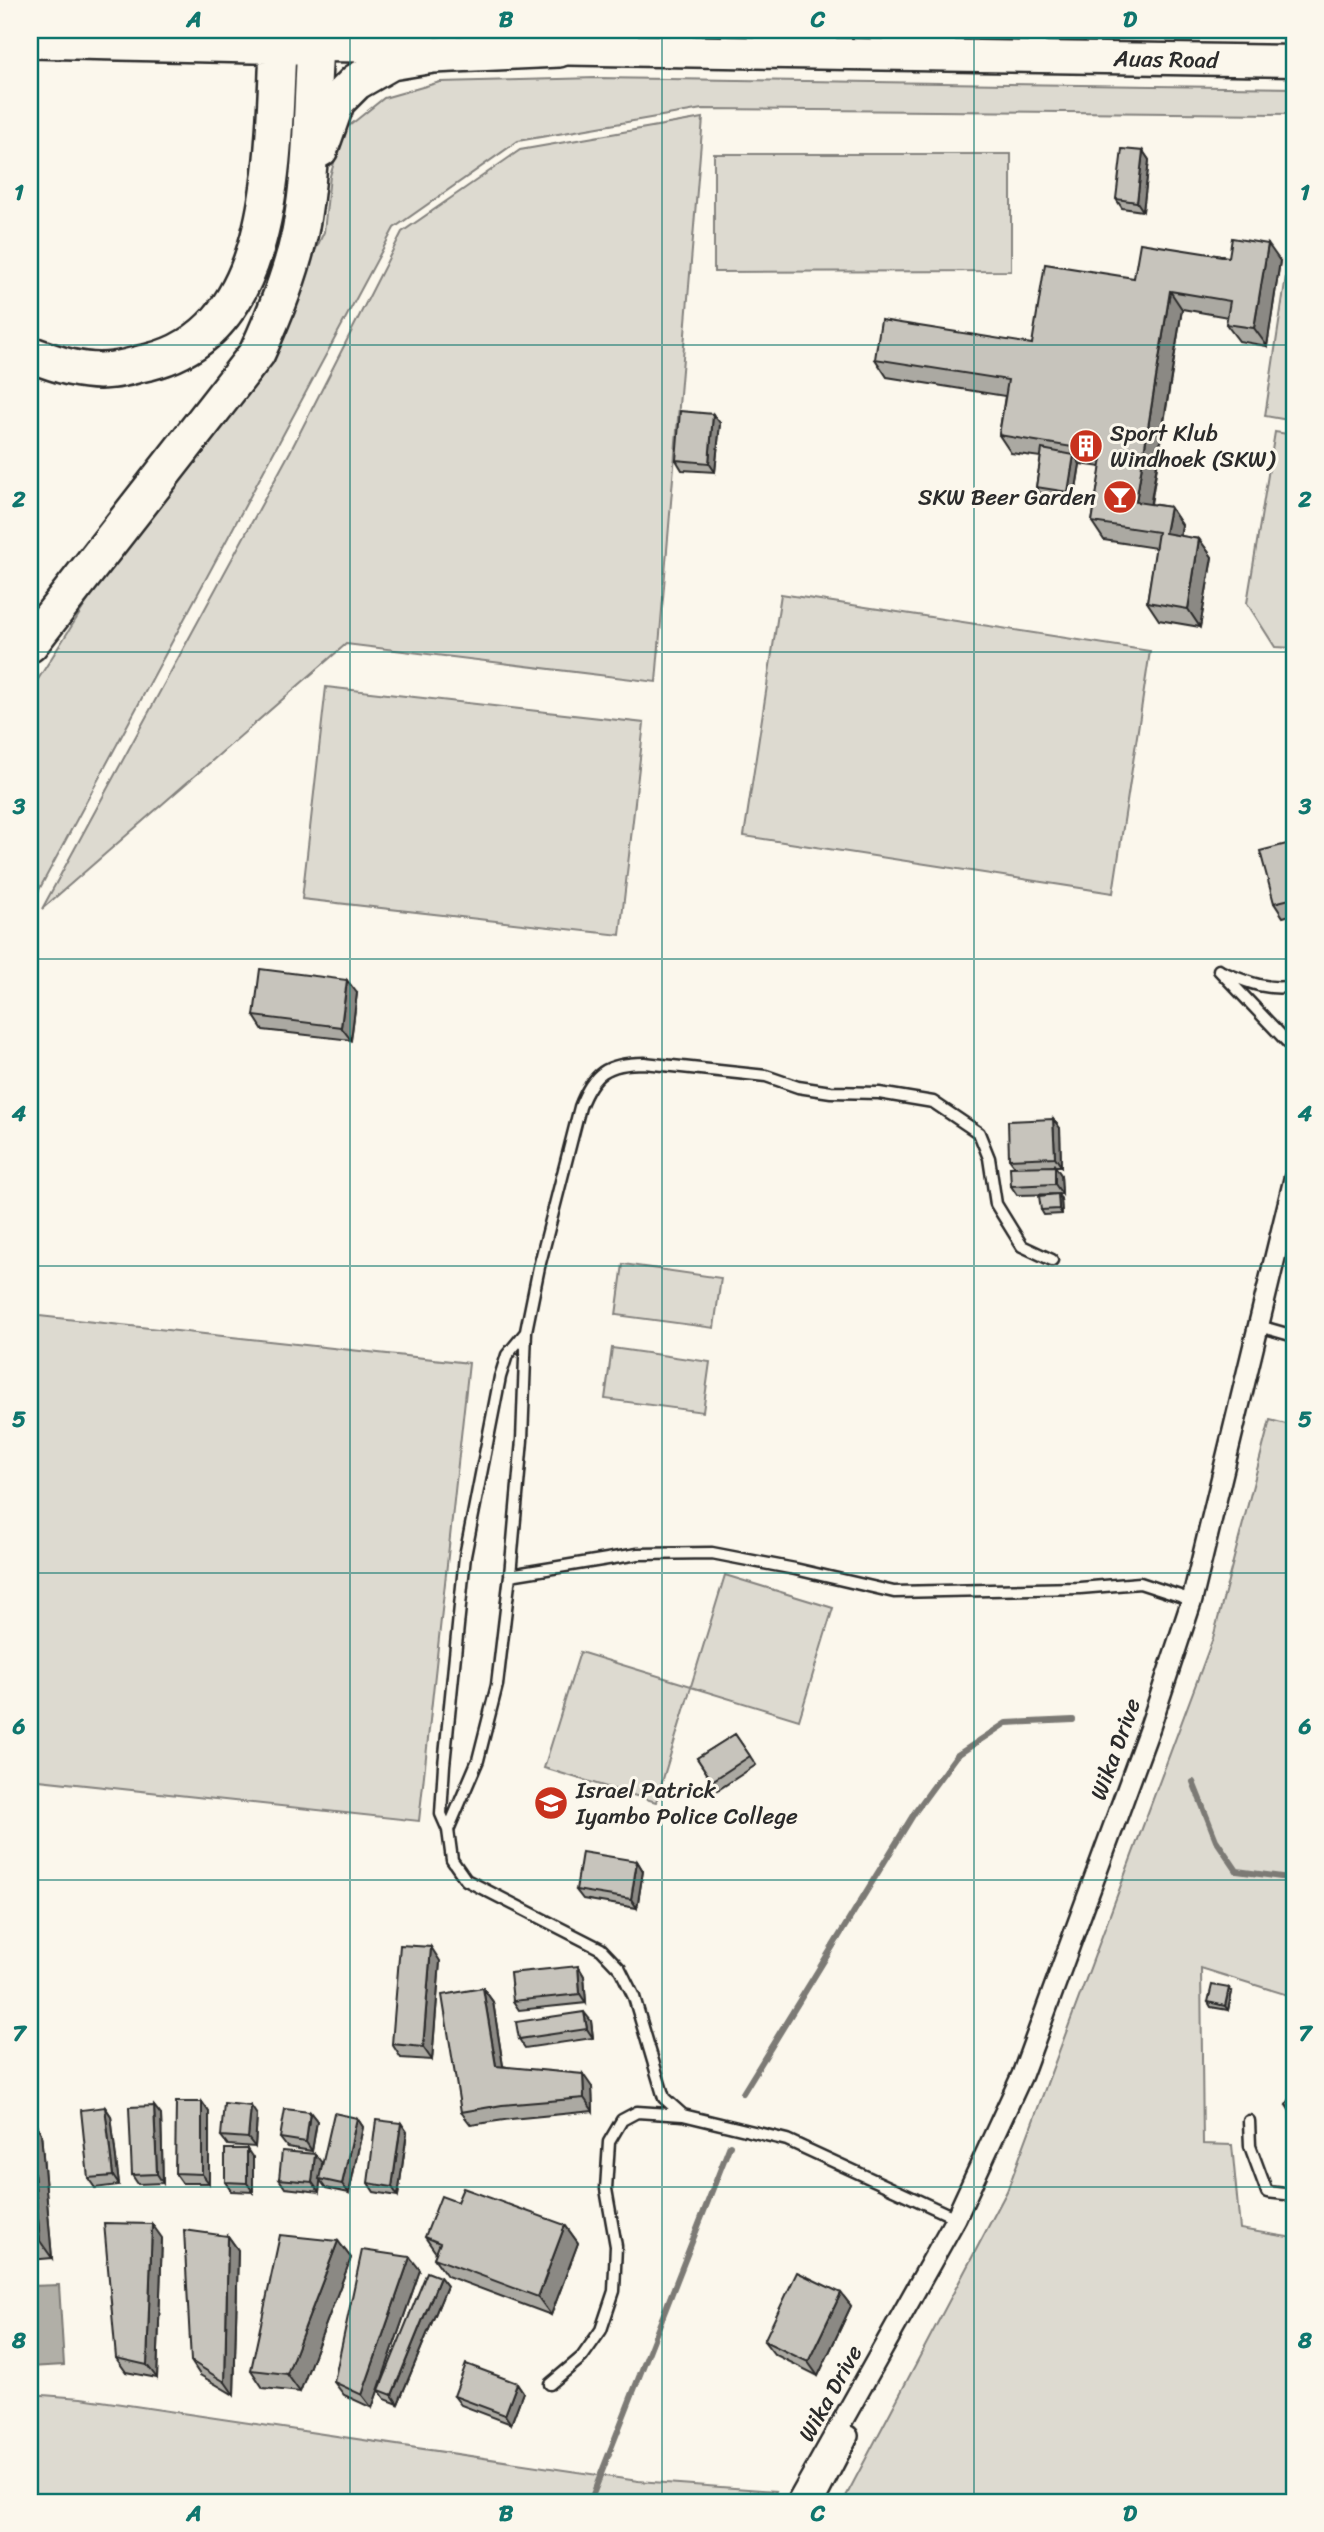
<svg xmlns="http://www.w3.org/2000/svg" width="1324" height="2532" font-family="Sriracha,sans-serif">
	<rect width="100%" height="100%" fill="#fbf7ec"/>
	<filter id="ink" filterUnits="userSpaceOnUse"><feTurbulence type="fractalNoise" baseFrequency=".0143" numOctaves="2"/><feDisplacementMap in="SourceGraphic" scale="14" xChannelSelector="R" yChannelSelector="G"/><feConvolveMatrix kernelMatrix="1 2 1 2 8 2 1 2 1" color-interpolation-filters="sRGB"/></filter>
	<g filter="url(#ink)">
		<path fill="#dddad0" stroke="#84827e" stroke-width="2" d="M597,78L1294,88V114L702,109L518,141L394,228L33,901L30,915V692L109,567L247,394L324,232L330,176L344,130L384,98L440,82Z
			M703,118L656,682L346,644L42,909L290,452L402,232L520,150Z
			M714,154H1011V271L714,272Z
			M1294,223V421L1265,416Z
			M1275,432L1294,435V648L1275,647L1247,603Z
			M781,594L1150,651L1113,893L744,836Z
			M326,687L644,723L620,935L302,899Z
			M623,1264L721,1278L714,1328L616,1315Z
			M30,1315L469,1363L419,1821L30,1779Z
			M612,1348L710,1362L703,1412L605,1399Z
			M1270,1420L1294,1426V1997L1201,1968L1203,2144L1232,2145L1240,2229L1294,2238V2502H843L1007,2191L1213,1638Z
			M725,1575L833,1608L799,1720L691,1687L656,1802L544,1768L580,1652L691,1686Z
			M30,2394L81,2398L638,2481L776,2491L771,2502H30Z"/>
		<path fill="#b1afa7" stroke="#7b7a75" stroke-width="2" d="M59,2285L64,2365L30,2367V2286Z"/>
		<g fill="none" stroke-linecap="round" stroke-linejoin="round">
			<path stroke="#7b7a75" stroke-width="6" d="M1193,1782L1216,1840L1237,1871L1289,1878L1294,1882
				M743,2093L915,1812L956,1756L1006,1723L1073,1720
				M590,2502L730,2145"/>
			<g stroke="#2b2b2b" stroke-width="15">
				<path id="lane" d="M1219,970L1294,1049
					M1222,972C1247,982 1267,991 1294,986
					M1259,1326L1294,1336
					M526,1332L507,1355L500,1377L465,1556L444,1765L441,1814L448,1830L452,1860L466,1880L601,1949L620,1969L634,1997L664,2098L683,2115
					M510,1575L638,1554L712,1553L795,1569L894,1592L1080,1588L1140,1583L1192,1600
					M448,1830L478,1760L497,1685L510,1575L522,1440L526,1331L539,1267L580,1107C593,1073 607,1063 644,1063L766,1076L798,1087L831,1092L879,1093L933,1102L979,1133L989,1158L996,1204L1022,1246L1052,1260
					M1249,2121L1250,2146L1267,2192L1294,2195
					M550,2384L582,2357L601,2330L614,2291L616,2246L606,2189L609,2142L622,2120L637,2112L683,2115L787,2140L956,2218"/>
			</g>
			<g stroke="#2b2b2b" stroke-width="24">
				<path id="street" d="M797,2502L956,2218L1022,2075L1150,1727L1192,1600L1294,1179
					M814,2502L848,2436"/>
			</g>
			<g stroke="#2b2b2b" stroke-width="35">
				<path id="primary" d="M315,46L423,47
					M535,49L1294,61"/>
			</g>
			<g stroke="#2b2b2b" stroke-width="40">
				<path id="highway" d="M30,40L299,46
					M320,149L337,101L356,82L391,62L433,55L559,49
					M30,354C56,364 84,374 113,370C125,369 137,364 149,362C284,329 272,138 279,30
					M30,644L257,353C275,314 291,275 300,232C313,166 311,97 316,30"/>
			</g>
			<use href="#lane" stroke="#fbf7ec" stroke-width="10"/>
			<use href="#street" stroke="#fbf7ec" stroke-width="19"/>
			<use href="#primary" stroke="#fbf7ec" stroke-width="30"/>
			<use href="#highway" stroke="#fbf7ec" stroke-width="35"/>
		</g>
		<path fill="#aba9a2" stroke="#2b2b2b" stroke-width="2" d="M1143,151L1149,160L1143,211L1122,208L1116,199Z
			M1229,257L1280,261L1267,346L1239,341L1226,324L1228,317L1182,309L1151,504L1170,507L1182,525L1180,536L1199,539L1212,557L1200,627L1159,620L1147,602L1156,548L1104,540L1092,522L1101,467L1080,464L1074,501L1042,496L1036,487L1041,457L1011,453L999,435L1005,396L887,377L875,359L1032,344L1134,278Z
			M720,423L715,472L682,470L676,460Z
			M1294,842V914L1283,917L1274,903Z
			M357,993L351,1040L263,1030L254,1016Z
			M1053,1119L1060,1128L1061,1166H1055L1061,1175L1062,1194L1017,1195L1011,1186L1015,1167L1009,1159Z
			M1061,1199L1062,1214L1044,1215L1041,1210Z
			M735,1734L756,1765L718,1790L697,1758Z
			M637,1861L643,1871L637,1908L583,1899L576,1890Z
			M440,1961L432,2060L401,2058L392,2044Z
			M578,1966L584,1976L586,2003L519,2010L513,2001Z
			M483,1988L493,2002L503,2066L592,2087L593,2111L511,2119L471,2125L461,2112Z
			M1232,1992L1228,2010L1211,2007L1208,2002Z
			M591,2021L593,2038L525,2048L519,2039Z
			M1294,2095V2118L1286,2105Z
			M202,2102L209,2112V2183H182L175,2173Z
			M154,2106L161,2115L163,2183L138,2184L132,2175Z
			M105,2107L111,2116L119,2185L95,2188L88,2178Z
			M310,2112L317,2121L312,2151L287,2147L280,2138Z
			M257,2115L255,2147L228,2145L221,2136Z
			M30,2116L41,2133L52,2258L30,2260Z
			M357,2118L363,2127L349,2193L326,2188L320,2180L319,2192L285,2188L279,2179L322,2163L321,2173Z
			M401,2123L407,2132L398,2196L374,2192L368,2183Z
			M253,2158V2192L231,2191L225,2182Z
			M457,2202L565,2225L578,2243L551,2315L447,2276L434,2258L436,2253L425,2237Z
			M228,2236L238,2250L234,2395L200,2375L191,2361Z
			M162,2238L157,2378L126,2372L116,2358Z
			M338,2241L351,2258L300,2392L263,2388L251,2370Z
			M420,2270L372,2408L344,2395L334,2382Z
			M440,2277L447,2286L398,2404L385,2399L379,2390Z
			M841,2293L851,2306L818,2376L774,2354L764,2341Z
			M517,2383L523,2392L511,2424L461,2405L454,2396Z"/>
		<path fill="#8b8984" stroke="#2b2b2b" stroke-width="2" d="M1143,151L1149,160L1143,211L1137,202Z
			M1268,244L1280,261L1267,346L1254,328Z
			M1170,291L1182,309L1148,519L1136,502Z
			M713,414L720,423L715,472L709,463Z
			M1074,455L1080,464L1074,501L1068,492Z
			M1170,507L1182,525L1178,551L1165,533Z
			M1199,539L1212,557L1200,627L1188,609Z
			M347,980L357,993L351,1040L341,1027Z
			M1053,1119L1060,1128L1061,1166L1055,1157Z
			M1055,1166L1061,1175L1062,1194L1055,1184Z
			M1058,1194L1061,1199L1062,1214L1059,1209Z
			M637,1861L643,1871L637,1908L631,1899Z
			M431,1947L440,1961L432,2060L423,2047Z
			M578,1966L584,1976L586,2003L580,1994Z
			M483,1988L493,2002L505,2079L496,2066Z
			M1229,1988L1232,1992L1228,2010L1225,2006Z
			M584,2012L591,2021L593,2038L587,2029Z
			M583,2074L592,2087L593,2111L584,2098Z
			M202,2102L209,2112V2183L202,2174Z
			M154,2106L161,2115L163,2183L157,2174Z
			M251,2106L257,2115L255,2147L248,2138Z
			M105,2107L111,2116L119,2185L113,2176Z
			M310,2112L317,2121L312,2151L306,2142Z
			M30,2116L41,2133L52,2258L40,2241L30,2128Z
			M357,2118L363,2127L349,2193L342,2184Z
			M401,2123L407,2132L398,2196L392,2187Z
			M247,2149L253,2158V2192L247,2183Z
			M315,2154L322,2163L319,2192L312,2182Z
			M152,2224L162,2238L157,2378L147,2365Z
			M565,2225L578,2243L551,2315L538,2297Z
			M228,2236L238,2250L234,2395L225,2382Z
			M338,2241L351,2258L300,2392L287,2374Z
			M410,2257L420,2270L372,2408L362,2395Z
			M440,2277L447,2286L398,2404L392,2395Z
			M841,2293L851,2306L818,2376L808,2362Z
			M517,2383L523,2392L511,2424L505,2415Z"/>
		<path fill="#c7c4bc" stroke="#2b2b2b" stroke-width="2" d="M1122,149L1143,151L1137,202L1116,199Z
			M1232,238L1268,244L1254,328L1226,324L1230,301L1170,291L1136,502L1170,507L1165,533L1199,539L1188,609L1147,602L1158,532L1092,522L1103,452L999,435L1008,380L875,359L881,320L1032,344L1045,264L1134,278L1140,243L1229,257Z
			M680,411L713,414L709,463L676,460Z
			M1042,449L1074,455L1068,492L1036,487Z
			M1294,842V898L1274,903L1260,851Z
			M260,969L347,980L341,1027L254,1016Z
			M1053,1119L1055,1157L1009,1159L1008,1121Z
			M1055,1166V1184L1011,1186L1010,1167Z
			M1058,1194L1059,1209L1041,1210L1039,1196Z
			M735,1734L750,1756L712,1781L697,1758Z
			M582,1852L637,1861L631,1899L576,1890Z
			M400,1945L431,1947L423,2047L392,2044Z
			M578,1966L580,1994L513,2001L510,1973Z
			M1212,1985L1229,1988L1225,2006L1208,2002Z
			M483,1988L496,2066L583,2074L584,2098L502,2105L461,2112L442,1995Z
			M584,2012L587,2029L519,2039L516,2022Z
			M1293,2094L1294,2095V2111L1286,2105Z
			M176,2102H202V2174L175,2173Z
			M224,2103L251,2106L248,2138L221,2136Z
			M154,2106L157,2174L132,2175L129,2107Z
			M105,2107L113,2176L88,2178L81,2110Z
			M285,2109L310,2112L306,2142L280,2138Z
			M334,2113L357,2118L342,2184L319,2179Z
			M376,2120L401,2123L392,2187L368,2183Z
			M30,2128L40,2241H30Z
			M225,2149H247V2183L225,2182Z
			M282,2151L315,2154L312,2182L279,2179Z
			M463,2188L565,2225L538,2297L434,2258L440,2243L425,2237L441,2196L457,2202Z
			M104,2223L152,2224L147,2365L116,2358Z
			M184,2230L228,2236L225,2382L191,2361Z
			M280,2235L338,2241L287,2374L251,2370Z
			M362,2250L410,2257L362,2395L334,2382Z
			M427,2272L440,2277L392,2395L379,2390Z
			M797,2272L841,2293L808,2362L764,2341Z
			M466,2364L517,2383L505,2415L454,2396Z"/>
	</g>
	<path fill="none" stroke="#0f766e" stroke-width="2" stroke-opacity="0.55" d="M350,30V2502M662,30V2502M974,30V2502M30,345H1294M30,652H1294M30,959H1294M30,1266H1294M30,1573H1294M30,1880H1294M30,2187H1294"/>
	<defs>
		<g id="building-disc" transform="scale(1.75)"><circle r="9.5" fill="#c8321e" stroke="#fbf7ec"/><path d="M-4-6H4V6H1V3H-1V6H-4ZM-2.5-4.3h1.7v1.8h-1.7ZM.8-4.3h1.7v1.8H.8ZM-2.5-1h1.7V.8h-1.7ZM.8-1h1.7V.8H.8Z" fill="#fff"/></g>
		<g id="bar-disc" transform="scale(1.75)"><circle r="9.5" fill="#c8321e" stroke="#fbf7ec"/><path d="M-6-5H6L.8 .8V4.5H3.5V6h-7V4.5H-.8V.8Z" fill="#fff"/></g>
		<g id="university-disc" transform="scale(1.75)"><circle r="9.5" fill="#c8321e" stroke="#fbf7ec"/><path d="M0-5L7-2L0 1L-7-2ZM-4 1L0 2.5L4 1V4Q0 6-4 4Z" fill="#fff"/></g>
	</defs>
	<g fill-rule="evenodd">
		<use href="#building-disc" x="1086" y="446"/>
		<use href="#bar-disc" x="1120" y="497"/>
		<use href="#university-disc" x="551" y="1803"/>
	</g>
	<g text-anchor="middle" stroke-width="6" stroke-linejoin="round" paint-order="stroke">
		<g font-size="23" fill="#2b2b2b" stroke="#fbf7ec">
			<text transform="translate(1166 59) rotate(1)" y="8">Auas Road</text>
			<text transform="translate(1115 1749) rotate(-70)" y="8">Wika Drive</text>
			<text transform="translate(830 2393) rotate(-61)" y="8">Wika Drive</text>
		</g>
		<g font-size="23" fill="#2b2b2b" stroke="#fbf7ec" text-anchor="start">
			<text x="1110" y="441">Sport Klub<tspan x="1110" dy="26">Windhoek (SKW)</tspan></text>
			<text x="1096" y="505" text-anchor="end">SKW Beer Garden</text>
			<text x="576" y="1798">Israel Patrick<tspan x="576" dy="26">Iyambo Police College</tspan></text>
		</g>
	</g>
	<rect width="1324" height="2532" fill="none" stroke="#fbf7ec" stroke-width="77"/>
	<rect x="38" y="38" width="1248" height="2456" fill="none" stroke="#0f766e" stroke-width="2.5"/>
	<g font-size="23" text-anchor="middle" font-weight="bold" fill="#0f766e">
		<text x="194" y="27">A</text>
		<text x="506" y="27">B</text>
		<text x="818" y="27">C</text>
		<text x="1130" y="27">D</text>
		<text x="19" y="200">1</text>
		<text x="1305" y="200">1</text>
		<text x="19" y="507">2</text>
		<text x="1305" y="507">2</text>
		<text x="19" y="814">3</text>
		<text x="1305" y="814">3</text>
		<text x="19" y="1121">4</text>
		<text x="1305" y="1121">4</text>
		<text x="19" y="1427">5</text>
		<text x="1305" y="1427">5</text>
		<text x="19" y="1734">6</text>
		<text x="1305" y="1734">6</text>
		<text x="19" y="2041">7</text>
		<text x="1305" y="2041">7</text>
		<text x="19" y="2348">8</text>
		<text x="1305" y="2348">8</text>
		<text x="194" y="2521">A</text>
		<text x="506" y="2521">B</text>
		<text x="818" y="2521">C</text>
		<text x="1130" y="2521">D</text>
	</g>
</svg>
